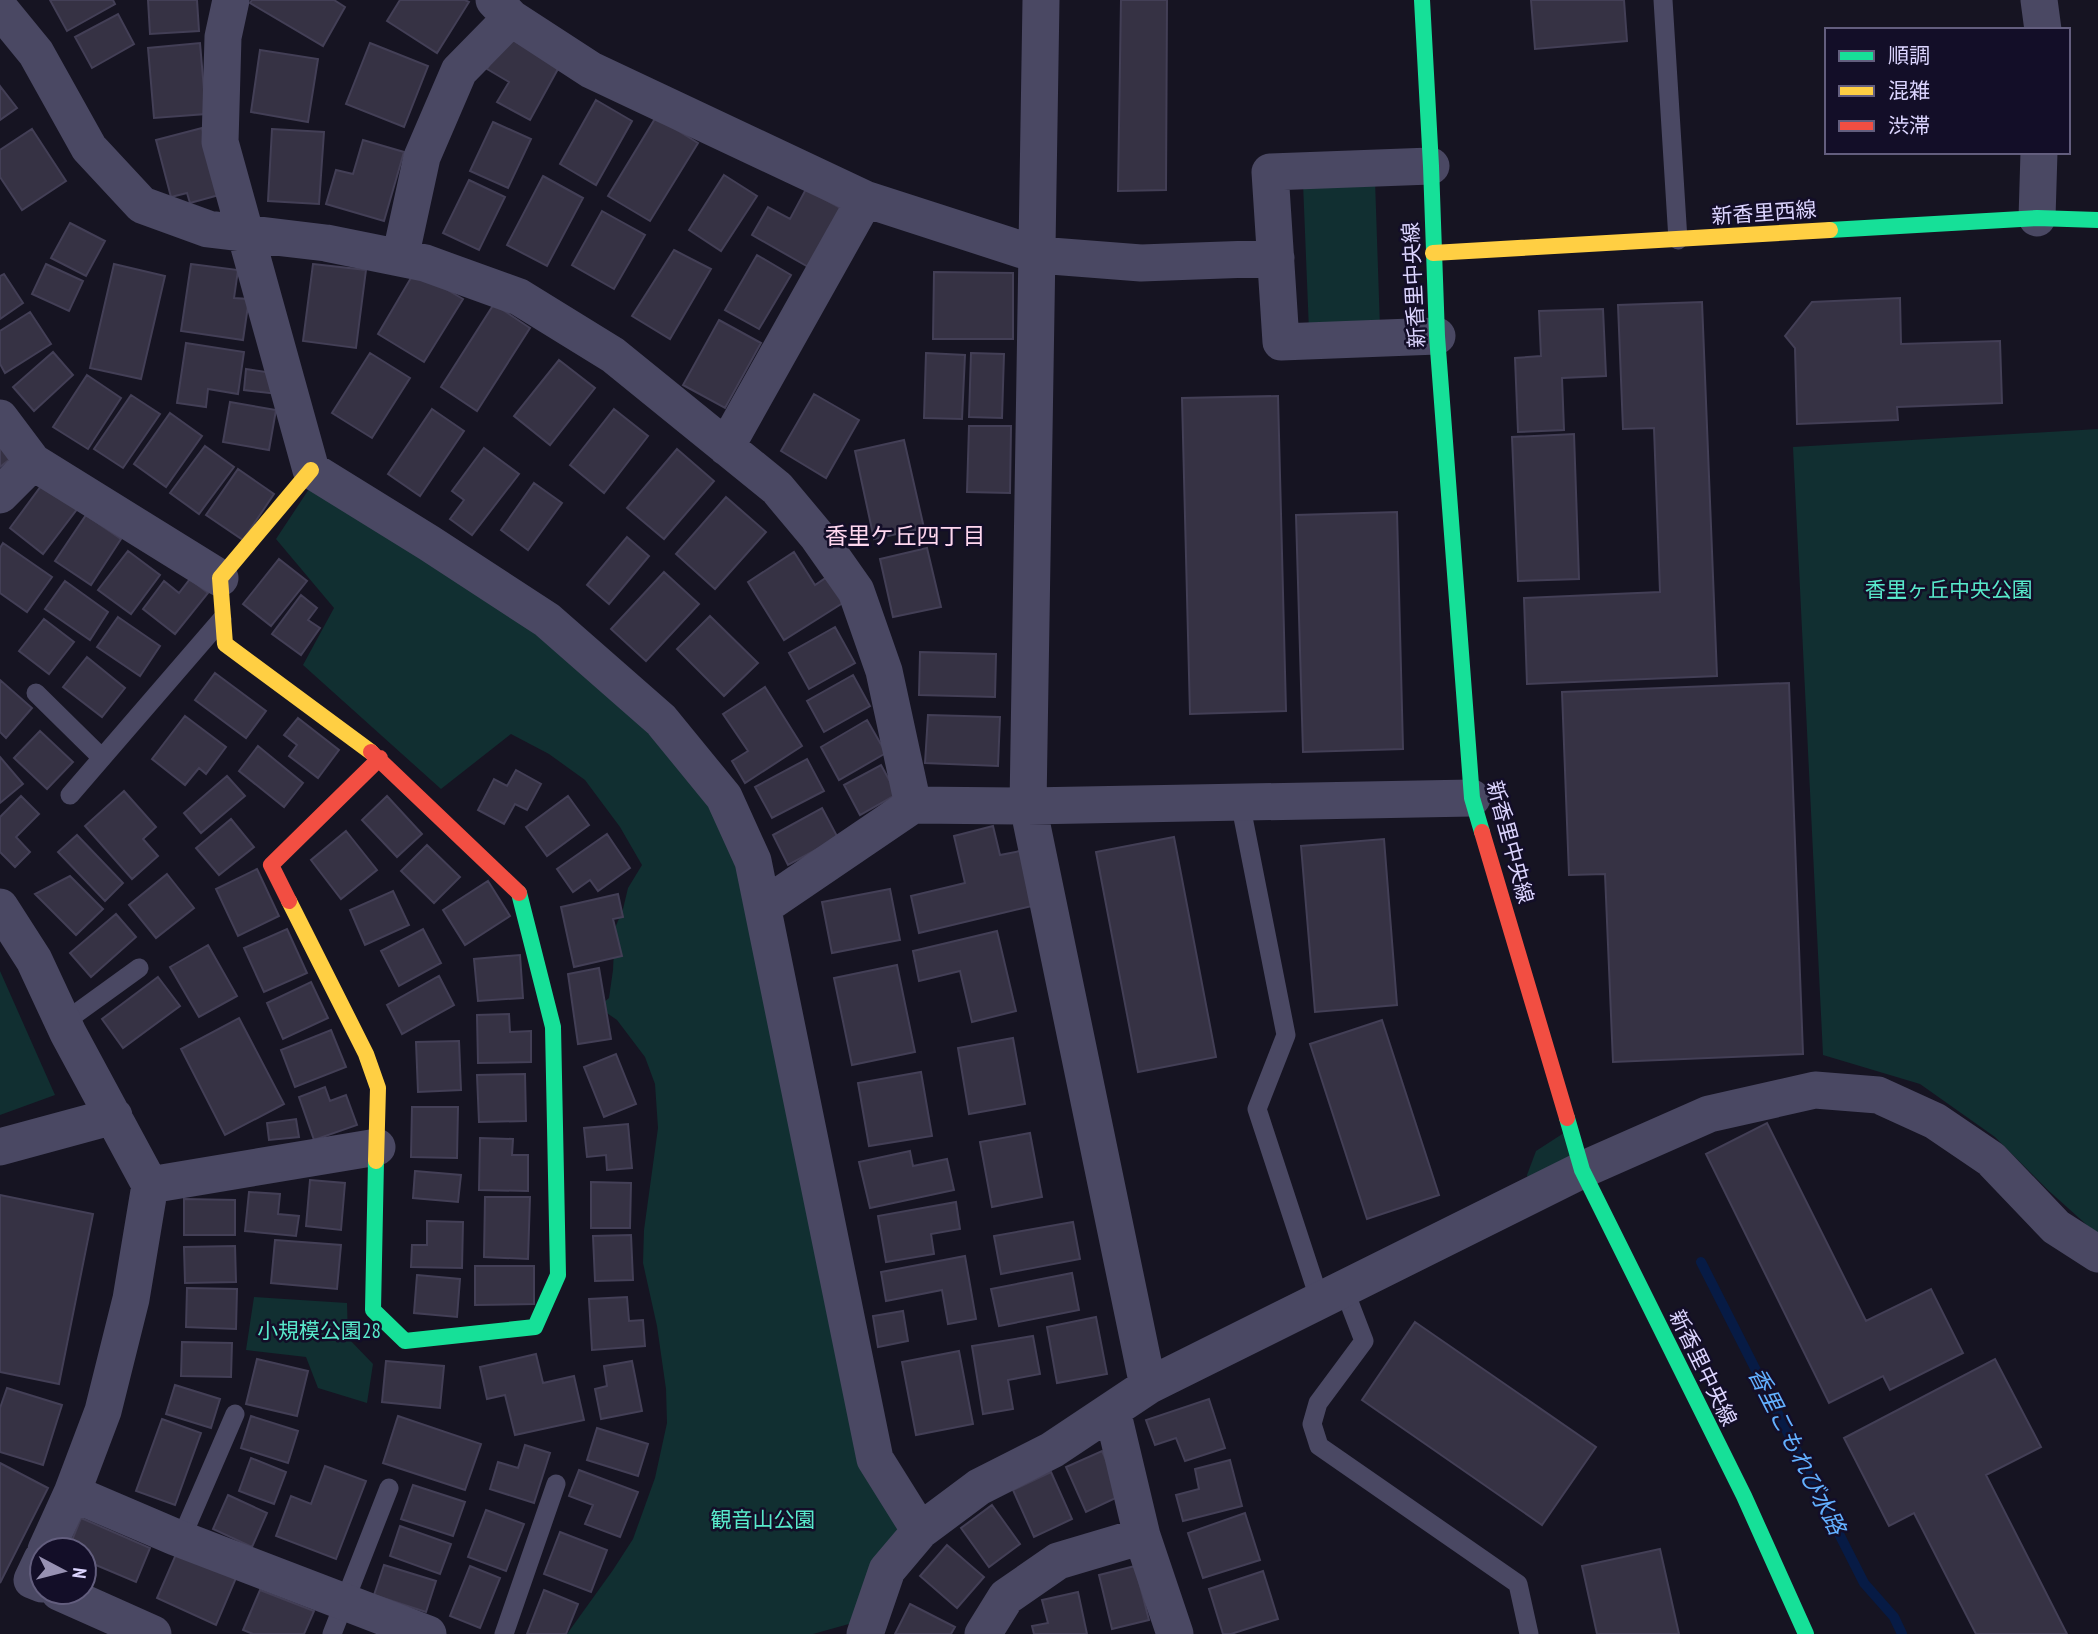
<svg xmlns="http://www.w3.org/2000/svg" width="2098" height="1634" font-family="'PT Sans Narrow','Noto Sans JP',sans-serif">
	<rect width="100%" height="100%" fill="#161422"/>
	<path fill="#112f31" d="M1375,180L1380,328L1309,331L1303,183Z
		M2098,429V1235L2049,1191L1995,1137L1920,1084L1823,1055L1793,447Z
		M311,486L539,631L651,730L712,805L741,865L904,1530L856,1622L813,1634H567L613,1570L633,1539L655,1478L667,1423L666,1389L657,1326L643,1263L644,1230L658,1128L655,1084L645,1057L617,1020L604,1011L603,1003L609,998L613,970L615,928L623,909L628,888L642,865L620,827L585,780L549,754L511,734L441,789L303,665L334,608L276,539Z
		M0,971L55,1095L0,1115Z
		M1570,1129L1582,1170L1532,1195L1527,1175L1536,1151Z
		M254,1297L347,1303L348,1338L373,1364L367,1403L318,1388L306,1357L246,1350Z"/>
	<g fill="none" stroke-linecap="round" stroke-linejoin="round">
		<path stroke="#071b45" stroke-width="10" d="M1701,1262L1864,1583L1894,1617L1902,1634"/>
	</g>
	<path fill="#363244" stroke="#433f56" stroke-width="2" d="M50,0H113L115,4L67,31Z
		M148,0H197L199,31L150,34Z
		M252,0H334L345,7L323,46L250,3Z
		M400,0H465L469,2L437,53L387,21Z
		M1121,0H1167L1166,190L1118,191Z
		M1531,0H1624L1627,41L1535,49Z
		M118,14L134,44L92,68L75,37Z
		M506,36L559,67L530,120L497,102L509,82L487,69Z
		M200,43L206,114L154,118L148,48Z
		M370,43L428,66L404,127L346,104Z
		M260,50L318,59L308,122L251,112Z
		M0,86L17,108L0,120Z
		M596,100L632,121L596,185L560,164Z
		M656,117L698,143L650,221L608,196Z
		M493,122L531,139L508,188L470,171Z
		M202,128L219,195L190,203L187,193L171,197L156,140Z
		M32,129L66,181L22,210L0,177V150Z
		M272,129L324,132L319,204L268,201Z
		M363,140L404,152L384,221L326,204L336,170L353,174Z
		M724,175L757,196L721,251L689,230Z
		M543,176L583,198L547,266L507,245Z
		M469,180L505,197L479,250L443,233Z
		M806,189L842,209L810,268L752,235L768,207L790,219Z
		M602,211L645,235L614,289L572,265Z
		M70,223L105,241L86,276L51,258Z
		M674,250L711,269L670,339L632,316Z
		M757,255L791,275L759,329L725,310Z
		M46,264L83,281L69,311L32,294Z
		M114,264L165,276L141,379L90,368Z
		M191,264L238,270L234,298L249,299L243,340L181,331Z
		M313,264L366,270L356,348L303,341Z
		M415,271L463,299L424,362L378,334Z
		M934,272L1013,273V339H933Z
		M4,274L23,303L0,319V276Z
		M1900,298L1901,344L2000,341L2002,403L1897,407L1898,420L1797,424L1795,348L1785,336L1812,302Z
		M1702,302L1717,676L1527,684L1524,598L1660,592L1654,428L1623,429L1618,305Z
		M494,304L530,328L477,411L441,387Z
		M1603,309L1606,376L1562,378L1564,430L1518,432L1515,358L1541,356L1539,311Z
		M30,312L51,344L5,373L0,364V331Z
		M719,320L761,343L725,408L683,385Z
		M186,343L244,352L238,394L208,389L206,407L177,403Z
		M53,352L73,375L34,411L13,387Z
		M370,353L410,378L372,438L332,413Z
		M926,353L965,355L962,419L924,418Z
		M971,353L1004,354L1002,418L969,417Z
		M559,360L595,388L550,445L514,416Z
		M246,369L280,374L278,394L244,390Z
		M87,375L121,398L88,449L53,427Z
		M814,394L859,420L826,478L781,451Z
		M131,395L160,414L123,468L94,449Z
		M1278,396L1286,711L1190,714L1182,398Z
		M230,402L276,410L269,450L223,442Z
		M432,409L464,431L420,496L388,474Z
		M614,409L648,436L604,493L570,465Z
		M170,413L202,436L166,487L134,464Z
		M969,426H1011L1010,493L967,492Z
		M1574,434L1579,579L1518,581L1512,437Z
		M904,440L924,528L874,539L855,451Z
		M0,446L10,459L0,467Z
		M205,446L234,467L199,514L170,493Z
		M484,448L519,474L472,535L450,519L464,500L452,491Z
		M677,449L714,481L664,539L627,508Z
		M238,469L274,494L243,540L206,515Z
		M44,482L78,508L43,554L10,528Z
		M534,483L562,503L528,550L501,530Z
		M726,497L766,532L715,589L676,554Z
		M1397,512L1403,749L1303,752L1296,515Z
		M86,515L121,539L91,585L55,561Z
		M627,537L649,556L609,604L587,585Z
		M3,543L52,577L27,612L0,593V548Z
		M927,548L941,607L893,617L880,559Z
		M128,551L160,575L131,614L98,590Z
		M794,552L815,585L830,575L846,601L784,640L748,582Z
		M279,559L307,581L271,626L243,604Z
		M664,572L699,604L646,661L611,629Z
		M190,579L208,593L175,634L143,609L164,581L179,593Z
		M65,581L108,612L90,640L45,609Z
		M301,595L317,608L308,620L320,628L301,655L272,634Z
		M710,616L758,663L724,696L677,649Z
		M118,617L160,646L140,676L97,647Z
		M44,619L74,642L49,674L19,651Z
		M835,627L855,663L809,689L789,653Z
		M920,652L996,654L995,697L919,695Z
		M87,657L125,688L102,717L63,687Z
		M215,673L266,711L246,738L195,700Z
		M853,675L870,706L824,732L807,701Z
		M0,680L32,708L6,738L0,732Z
		M1789,683L1803,1054L1613,1062L1605,874L1569,875L1562,692Z
		M765,687L802,746L745,783L732,761L748,751L723,714Z
		M928,715L1000,717L998,766L925,763Z
		M185,716L226,747L206,774L199,768L185,785L152,759Z
		M298,718L339,750L318,778L289,756L297,745L284,735Z
		M867,720L886,753L839,780L821,747Z
		M40,731L73,762L47,789L14,758Z
		M258,746L303,783L284,807L239,771Z
		M0,757L23,784L0,803Z
		M807,759L824,791L772,818L755,787Z
		M881,765L897,794L860,815L844,785Z
		M516,770L541,784L527,810L515,804L504,824L478,810L494,779L507,786Z
		M227,776L245,796L201,833L184,813Z
		M124,791L156,827L143,839L158,856L132,879L85,826Z
		M21,796L39,814L16,837L30,852L15,867L0,852V817Z
		M387,796L422,834L397,857L362,820Z
		M568,796L589,825L547,856L526,827Z
		M822,808L838,838L788,865L773,835Z
		M231,819L254,847L219,875L196,848Z
		M993,826L1000,855L1020,851L1032,906L919,933L911,896L965,883L954,836Z
		M346,831L377,870L341,899L311,860Z
		M607,834L630,868L598,891L590,880L573,892L557,869Z
		M77,835L123,883L105,901L58,852Z
		M1174,837L1216,1057L1138,1072L1096,852Z
		M1384,839L1397,1005L1315,1012L1301,846Z
		M427,845L460,877L434,903L401,871Z
		M257,869L279,916L238,936L216,889Z
		M167,874L194,908L156,938L129,905Z
		M70,876L103,909L76,935L35,894Z
		M488,881L510,916L465,945L443,910Z
		M890,889L900,940L832,953L822,902Z
		M393,891L409,925L365,945L350,910Z
		M618,894L623,917L613,919L622,956L574,967L561,907Z
		M116,914L136,937L91,977L70,953Z
		M287,929L307,973L264,992L244,948Z
		M423,929L441,963L399,986L381,951Z
		M997,931L1016,1011L972,1022L960,971L919,981L913,951Z
		M208,945L237,996L199,1017L170,967Z
		M520,955L523,998L478,1001L474,959Z
		M897,965L915,1052L852,1065L834,978Z
		M599,968L611,1039L578,1044L568,974Z
		M439,976L454,1005L402,1034L387,1005Z
		M158,977L180,1006L123,1048L102,1019Z
		M311,982L328,1018L283,1039L267,1003Z
		M509,1014L510,1032L531,1031V1062L478,1063L477,1015Z
		M239,1018L284,1104L225,1135L181,1049Z
		M1382,1020L1439,1195L1367,1219L1310,1044Z
		M331,1030L346,1067L295,1087L281,1050Z
		M1013,1038L1025,1104L969,1114L958,1048Z
		M459,1041L461,1090L418,1092L416,1042Z
		M616,1054L636,1104L604,1117L584,1067Z
		M921,1072L932,1136L869,1146L858,1083Z
		M525,1074L526,1121L479,1122L477,1075Z
		M325,1087L330,1101L346,1095L357,1125L314,1140L299,1097Z
		M412,1107H458L457,1158L411,1157Z
		M296,1119L299,1137L269,1140L267,1123Z
		M1767,1123L1866,1321L1931,1289L1963,1353L1890,1390L1883,1376L1829,1403L1706,1154Z
		M628,1124L632,1168L607,1170L606,1155L587,1157L584,1128Z
		M1030,1133L1042,1197L992,1207L980,1142Z
		M480,1138L513,1139L512,1155H528V1191L479,1190Z
		M910,1151L913,1166L947,1159L954,1190L870,1208L859,1162Z
		M415,1171L461,1175L458,1202L413,1198Z
		M310,1180L345,1183L341,1230L306,1226Z
		M591,1182L631,1183L630,1228H591Z
		M249,1192L280,1194L278,1214L299,1216L296,1236L245,1231Z
		M0,1195L93,1214L59,1384L0,1372Z
		M485,1197H530L528,1259L484,1257Z
		M184,1199L235,1200V1235H184Z
		M956,1202L960,1229L931,1234L934,1254L886,1262L878,1216Z
		M427,1221L463,1222L462,1268L411,1267L412,1245H427Z
		M1073,1222L1080,1259L1001,1274L994,1236Z
		M631,1235L633,1280L595,1281L593,1236Z
		M275,1240L341,1245L337,1289L271,1283Z
		M235,1246L236,1282L185,1283L184,1247Z
		M965,1256L976,1319L948,1324L942,1290L886,1301L881,1272Z
		M475,1266H534V1304L475,1305Z
		M1072,1273L1079,1310L999,1326L991,1289Z
		M417,1275L460,1279L457,1317L414,1313Z
		M187,1288L237,1289L236,1329L186,1327Z
		M627,1297L629,1321L643,1320L645,1346L592,1350L589,1299Z
		M903,1311L908,1341L878,1347L873,1316Z
		M1096,1317L1107,1374L1057,1383L1047,1327Z
		M1415,1322L1596,1447L1542,1525L1362,1400Z
		M1033,1336L1040,1374L1008,1380L1013,1409L983,1414L972,1346Z
		M182,1342L232,1343L231,1377L181,1376Z
		M959,1351L973,1424L916,1435L902,1362Z
		M536,1354L543,1383L574,1376L584,1420L515,1435L505,1395L487,1399L480,1367Z
		M257,1359L308,1371L297,1416L246,1404Z
		M1995,1359L2041,1447L1986,1475L2067,1634H1976L1914,1513L1889,1526L1844,1438Z
		M386,1361L444,1366L440,1408L382,1402Z
		M632,1361L642,1411L601,1419L595,1389L607,1386L604,1366Z
		M175,1385L220,1399L211,1428L166,1414Z
		M7,1388L62,1405L43,1465L0,1452V1408Z
		M1209,1399L1225,1448L1185,1461L1176,1438L1155,1445L1146,1420Z
		M251,1416L298,1431L288,1463L241,1448Z
		M398,1416L481,1444L465,1490L383,1463Z
		M162,1419L201,1433L175,1505L136,1491Z
		M597,1428L648,1444L638,1476L587,1460Z
		M525,1445L550,1453L534,1503L490,1489L498,1462L518,1468Z
		M1102,1451L1122,1495L1086,1512L1066,1467Z
		M251,1458L286,1472L274,1504L239,1491Z
		M1230,1460L1242,1506L1183,1521L1176,1495L1199,1489L1195,1469Z
		M0,1463L48,1488L0,1583Z
		M325,1466L366,1481L336,1559L276,1536L291,1496L311,1504Z
		M579,1470L638,1492L620,1537L585,1524L593,1505L569,1496Z
		M1051,1472L1072,1519L1034,1537L1013,1490Z
		M413,1485L465,1502L453,1536L401,1519Z
		M228,1495L267,1513L252,1547L213,1529Z
		M992,1505L1020,1544L989,1567L961,1528Z
		M486,1510L524,1524L506,1571L468,1557Z
		M1245,1513L1260,1560L1203,1578L1188,1533Z
		M81,1518L150,1548L136,1582L84,1560V1550H68Z
		M400,1526L451,1544L440,1574L390,1556Z
		M560,1532L607,1550L591,1592L544,1574Z
		M947,1545L984,1577L957,1608L920,1576Z
		M1660,1549L1679,1634H1597L1582,1566Z
		M177,1552L236,1578L216,1625L157,1598Z
		M384,1565L436,1581L426,1612L374,1595Z
		M470,1566L500,1578L480,1628L450,1616Z
		M1135,1566L1149,1620L1112,1629L1099,1575Z
		M1263,1571L1278,1619L1231,1634H1223L1209,1589Z
		M260,1590L314,1611L304,1634H253L243,1630Z
		M544,1590L578,1604L566,1634H527Z
		M1078,1592L1087,1634H1034L1032,1626L1048,1623L1042,1600Z
		M910,1604L955,1627L951,1634H895Z"/>
	<g fill="none" stroke-linecap="round" stroke-linejoin="round">
		<path stroke="#4a4863" stroke-width="19" d="M1663,0L1678,240
			M36,693L102,758
			M70,795L222,619
			M1240,802L1286,1035L1257,1109L1320,1301
			M63,1023L139,968
			M1344,1289L1364,1341L1318,1403L1312,1424L1319,1446L1518,1584L1529,1634
			M181,1539L235,1414
			M332,1634L389,1488
			M504,1634L556,1484"/>
		<path stroke="#4a4863" stroke-width="37" d="M231,0L223,37L220,142L311,470L429,543L547,620L661,720L724,797L753,861L875,1459L920,1531
			M494,0L511,18L591,70L865,199L1038,255L1141,263L1276,258
			M1041,0L1028,806L1148,1386
			M2039,0L2043,30
			M0,9L36,53L89,148L142,205L208,229L326,243L425,263L519,297L613,355L777,488L818,537L856,591L884,671L913,805
			M1431,166L1270,172L1281,342L1437,336
			M2037,218L2039,152
			M400,258L422,157L459,71L511,18
			M0,418L33,462L220,578
			M726,447L865,199
			M0,495L33,462
			M0,907L34,960L68,1033L150,1185L131,1299L103,1411L72,1493
			M763,907L913,805L1028,806L1472,798
			M0,1147L114,1116
			M150,1185L377,1147
			M1112,1410L1142,1536L1175,1634
			M46,1550L72,1493L175,1537L428,1634
			M42,1559L32,1580L42,1584
			M59,1592L153,1634
			M865,1634L887,1570L920,1531L979,1487L1052,1450L1148,1386L1582,1170L1709,1114L1815,1090L1878,1095L1935,1121L1991,1159L2056,1227L2098,1254
			M983,1634L1006,1597L1058,1561L1142,1536"/>
		<path stroke="#16e098" stroke-width="16" d="M1422,0L1431,166L1437,336L1472,798L1482,832
			M1830,230L2037,218L2098,220
			M1567,1118L1582,1170L1744,1496L1806,1634
			M376,1161L373,1310L405,1341L535,1327L558,1275L553,1027L519,893"/>
		<path stroke="#ffcf43" stroke-width="16" d="M1433,253L1830,230
			M311,470L220,578L225,644L371,752
			M289,901L366,1054L378,1088L376,1161"/>
		<path stroke="#f24e42" stroke-width="16" d="M371,752L519,893
			M1482,832L1567,1118
			M289,901L271,865L380,758"/>
	</g>
	<g text-anchor="middle" stroke-width="5" stroke-linejoin="round" paint-order="stroke">
		<g font-size="21" fill="#dcd5ff" stroke="#130e28">
			<text transform="translate(1764 213) rotate(-4)" y="7">新香里西線</text>
			<text transform="translate(1414 285) rotate(-93)" y="7">新香里中央線</text>
			<text transform="translate(1510 842) rotate(75)" y="7">新香里中央線</text>
			<text transform="translate(1703 1368) rotate(64)" y="7">新香里中央線</text>
		</g>
		<g font-size="21" fill="#58e9cb" stroke="#130e28">
			<text x="1949" y="597">香里ヶ丘中央公園</text>
			<text x="319" y="1338">小規模公園28</text>
			<text x="763" y="1527">観音山公園</text>
		</g>
		<g font-size="23" fill="#ffd7ef" stroke="#130e28">
			<text x="905" y="544">香里ケ丘四丁目</text>
		</g>
		<g font-size="23" font-style="italic" fill="#63b0ff" stroke="#130e28">
			<text transform="translate(1797 1451) rotate(63)" y="8">香里こもれび水路</text>
		</g>
	</g>
	<rect x="1825" y="28" width="245" height="126" fill="#130e28" stroke="#635e7e" stroke-width="2"/>
	<rect x="1839" y="51" width="35" height="10" fill="#16e098" stroke="#635e7e" stroke-width="2"/>
	<text x="1888" y="63" font-size="21" fill="#dcd5ff">順調</text>
	<rect x="1839" y="86" width="35" height="10" fill="#ffcf43" stroke="#635e7e" stroke-width="2"/>
	<text x="1888" y="98" font-size="21" fill="#dcd5ff">混雑</text>
	<rect x="1839" y="121" width="35" height="10" fill="#f24e42" stroke="#635e7e" stroke-width="2"/>
	<text x="1888" y="133" font-size="21" fill="#dcd5ff">渋滞</text>
	<g transform="translate(63 1571) rotate(97)"><circle r="33" fill="#130e28" stroke="#635e7e" stroke-width="2"/>
	<path d="M0-5L12 26L0 18L-12 26Z" fill="#9791b2"/>
	<text y="-10" font-size="19" font-weight="bold" text-anchor="middle" fill="#dcd5ff">N</text>
	</g>
</svg>
